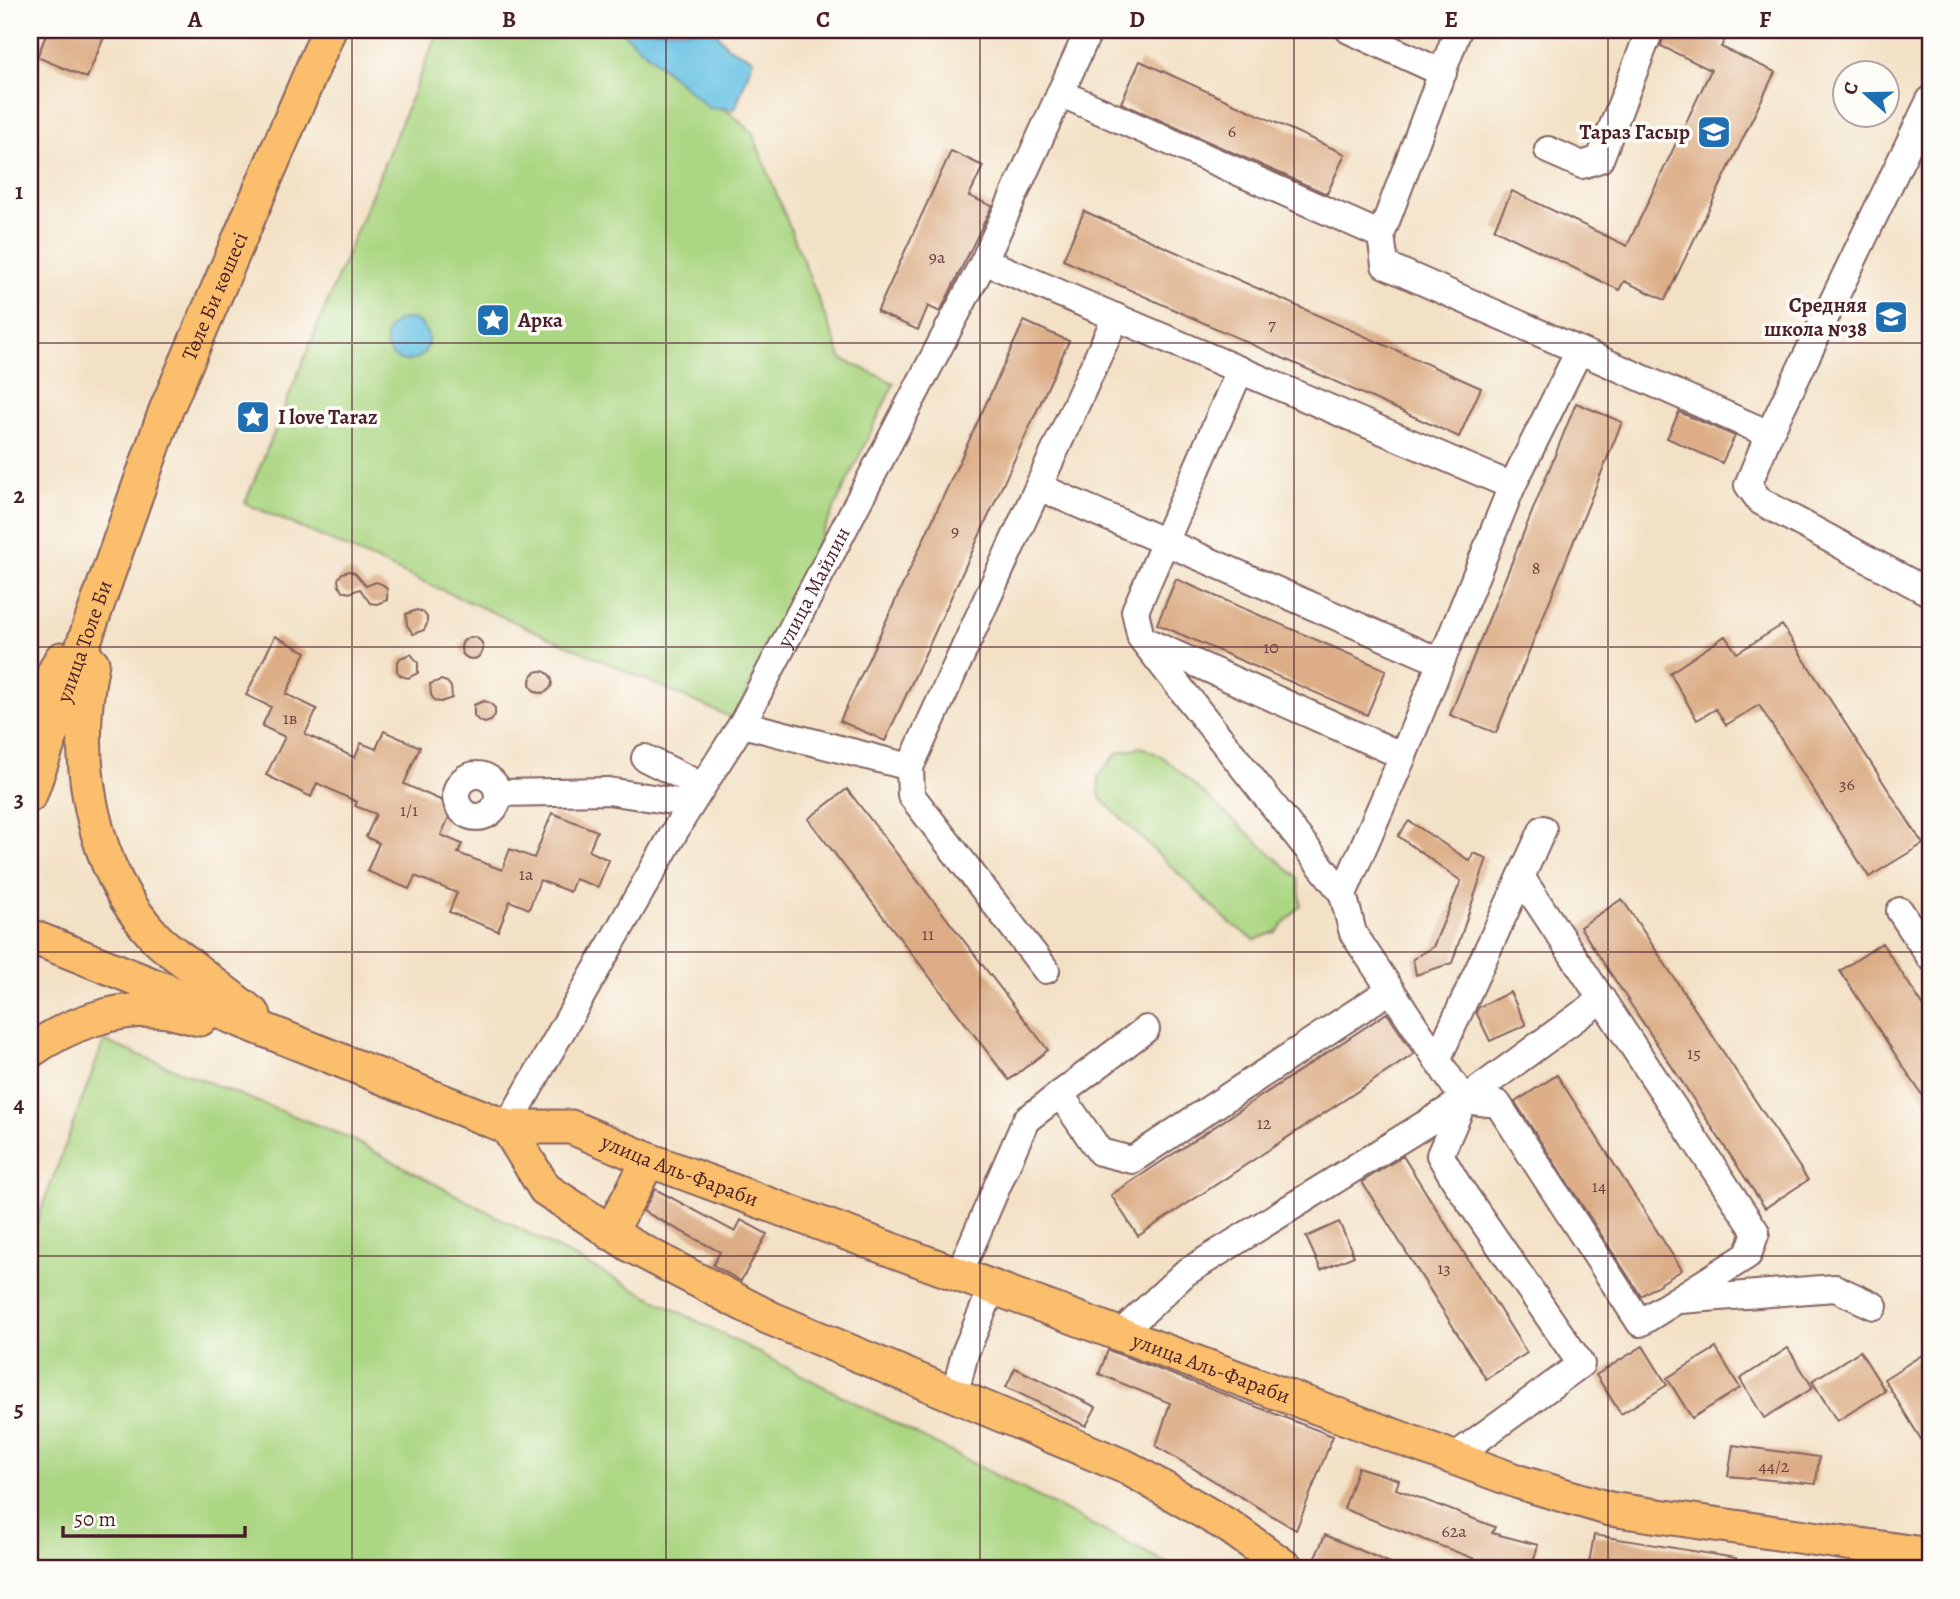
<svg xmlns="http://www.w3.org/2000/svg" width="1960" height="1599" font-family="Alegreya,serif">
	<rect width="100%" height="100%" fill="#fdfcf7"/>
	<filter id="ink" filterUnits="userSpaceOnUse"><feTurbulence type="fractalNoise" baseFrequency=".0143" numOctaves="2"/><feDisplacementMap in="SourceGraphic" scale="14" xChannelSelector="R" yChannelSelector="G"/><feConvolveMatrix kernelMatrix="1 2 1 2 8 2 1 2 1" color-interpolation-filters="sRGB"/></filter>
	<filter id="wash" filterUnits="userSpaceOnUse"><feTurbulence type="fractalNoise" baseFrequency=".00686" numOctaves="4" result="noise"/><feDisplacementMap in="SourceGraphic" scale="28" xChannelSelector="R" yChannelSelector="G"/><feGaussianBlur stdDeviation="1.57" result="paint"/><feColorMatrix in="noise" values="0 0 0 0 0 0 0 0 0 0 0 0 0 0 0 0 0 1.4 0 .05"/><feComposite in="paint" operator="in"/></filter>
	<g filter="url(#wash)">
		<rect width="100%" height="100%" fill="#f3e1c6"/>
		<path fill="#abd682" stroke="#7a7a56" stroke-width="2" d="M439,30H634L752,132L842,359L894,383L734,719L245,503Z
			M1141,747L1163,757L1298,878L1301,905L1276,932L1255,940L1230,923L1100,798L1098,777L1117,753Z
			M104,1041L347,1137L594,1268L1178,1569H30V1240Z"/>
		<path fill="#67c2e5" stroke="#587088" stroke-width="2" d="M620,30H718L717,34L728,47L753,59L735,109L709,108Z
			M386 340a21 21 0 1 1 42 0a21 21 0 1 1-42 0Z"/>
		<g id="blocks">
			<path fill="#dcad86" d="M48,30H107L87,78L37,57Z
				M1665,30H1729L1721,47L1775,72L1665,300L1624,281L1619,290L1494,229L1512,191L1627,246L1711,70L1661,46Z
				M1140,61L1345,154L1327,194L1121,103Z
				M951,151L983,166L969,196L992,206L940,312L928,306L918,330L877,312Z
				M1084,211L1481,388L1459,437L1063,260Z
				M1024,321L1069,341L885,741L840,721Z
				M1576,403L1622,422L1496,733L1450,715Z
				M1679,412L1735,436L1722,463L1667,438Z
				M349,571L355,573L366,586L376,582L382,584L387,589V600L377,604L370,603L360,589L349,593L343,591L339,586L338,579L342,573Z
				M1176,579L1386,670L1367,715L1157,624Z
				M417,610L423,612L427,617V624L424,630L413,634L407,625L406,614Z
				M1782,625L1923,844L1869,877L1759,705L1726,725L1716,709L1697,720L1670,673L1725,636L1737,653Z
				M275,636L306,652L286,694L317,709L305,734L355,758L361,743L376,749L384,731L420,747L404,784L454,806L441,835L462,844L458,853L502,870L510,849L534,858L552,813L597,831L589,851L609,860L598,887L575,879L570,892L540,880L529,909L510,901L498,931L449,912L457,893L415,876L409,889L367,871L379,843L366,837L376,814L355,806L357,802L317,783L311,797L266,775L285,737L262,726L271,707L246,695Z
				M461 648a11 11 0 1 1 22 0a11 11 0 1 1-22 0Z
				M411,654L418,663V673L408,678L401,676L397,671V664L400,658Z
				M530 682a11 11 0 1 1 22 0a11 11 0 1 1-22 0Z
				M441,680L447,682L451,687L452,698L441,702L435,701L431,695L430,684Z
				M484,701L490,703L495,708V715L491,721L485,723L479,721L474,716V705Z
				M847,789L1048,1050L1009,1080L808,819Z
				M1409,821L1470,861L1473,853L1487,858L1452,963L1416,975L1413,959L1433,947L1461,881L1398,836Z
				M1622,899L1808,1180L1765,1208L1580,927Z
				M1882,943L1930,1016V1107L1840,971Z
				M1510,992L1526,1025L1490,1041L1476,1012L1479,1007Z
				M1387,1013L1414,1054L1138,1236L1111,1195Z
				M1557,1075L1682,1270L1641,1296L1515,1102Z
				M1403,1156L1527,1353L1486,1379L1362,1182Z
				M655,1189L735,1232L741,1220L767,1234L741,1281L713,1265L720,1252L643,1211Z
				M1339,1222L1354,1256L1321,1270L1306,1237Z
				M1643,1346L1667,1385L1621,1414L1596,1375Z
				M1716,1348L1740,1388L1692,1418L1667,1378Z
				M1788,1348L1813,1388L1764,1418L1740,1379Z
				M1108,1350L1333,1436L1296,1530L1156,1446L1170,1403L1099,1374Z
				M1930,1350V1454L1884,1379Z
				M1860,1351L1885,1391L1837,1421L1812,1381Z
				M1015,1368L1096,1407L1086,1426L1006,1387Z
				M1733,1445L1819,1457L1816,1484L1728,1476Z
				M1358,1467L1399,1480L1396,1489L1495,1527L1492,1533L1538,1545L1531,1569H1501L1344,1509Z
				M1325,1535L1404,1569H1310Z
				M1594,1535L1736,1558L1735,1569H1588Z"/>
		</g>
	</g>
	<g filter="url(#ink)">
		<use href="#blocks" fill-opacity="0" stroke="#856361" stroke-width="2"/>
		<g fill="none" stroke-linecap="round" stroke-linejoin="round">
			<g stroke="#856361" stroke-width="30">
				<g id="minor">
					<path d="M1349,30L1443,73"/>
					<path d="M1458,30L1381,235L1385,265L1769,434"/>
					<path d="M1060,93L1381,235"/>
					<path d="M1930,100L1769,434L1748,485L1760,501L1930,593"/>
					<path d="M1548,150L1582,165L1600,159L1650,30"/>
					<path d="M984,261L1512,486"/>
					<path d="M1240,370L1135,611L1141,638L1343,894"/>
					<path d="M1039,487L1441,662"/>
					<path d="M1146,641L1403,756"/>
					<path d="M742,724L910,767"/>
					<path d="M645,758L702,786"/>
					<circle cx="477" cy="796" r="21"/>
					<path d="M499,793L608,791L691,804"/>
					<path d="M1900,911L1930,957"/>
					<path d="M1046,970L911,795L910,767L1116,317"/>
					<path d="M1437,1060L1543,829"/>
					<path d="M1060,1094L1100,1152L1132,1160L1390,990"/>
					<path d="M1464,1100L1498,1104L1640,1323L1748,1255L1756,1232L1521,877"/>
					<path id="s1" d="M507,1127L683,817L742,724L984,261L1089,30"/>
					<path d="M959,1274L1026,1120L1146,1029"/>
					<path d="M1680,1300L1835,1288L1874,1306"/>
					<path d="M1121,1333L1185,1273L1464,1100L1602,999"/>
					<path d="M954,1397L965,1353L993,1286"/>
					<path d="M1454,1457L1581,1364L1456,1182L1440,1155L1464,1100L1353,933L1343,894L1403,756L1512,486L1579,351"/>
				</g>
			</g>
			<g stroke="#856361" stroke-width="37">
				<g id="major">
					<path d="M92,663C73,756 89,868 157,939C166,948 177,955 187,963C209,980 232,998 254,1015"/>
					<path d="M30,711L43,694L61,659"/>
					<path id="s2" d="M30,795L166,410L329,30"/>
					<path id="s3" d="M30,936L507,1127H571L649,1160L1519,1482L1610,1509L1930,1555"/>
					<path d="M30,1051C70,1023 118,1006 168,1011C178,1013 189,1017 200,1019"/>
					<path d="M507,1127L545,1189L632,1246L770,1318L1128,1468L1230,1527L1288,1569"/>
					<path d="M610,1233L649,1160"/>
				</g>
			</g>
			<use href="#minor" stroke="#fff" stroke-width="26"/>
			<use href="#major" stroke="#fabe6d" stroke-width="33"/>
		</g>
	</g>
	<path fill="none" stroke="#4a1f2b" stroke-width="2" stroke-opacity="0.55" d="M352,30V1569M666,30V1569M980,30V1569M1294,30V1569M1608,30V1569M30,343H1930M30,647H1930M30,952H1930M30,1256H1930"/>
	<defs>
		<g id="school-square" transform="scale(1.75)"><rect x="-9" y="-9" width="18" height="18" rx="4" fill="#1f6fb2" stroke="#fdfcf7"/><path d="M0-5L7-2L0 1L-7-2ZM-4 1L0 2.5L4 1V4Q0 6-4 4Z" fill="#fff"/></g>
		<g id="sight-square" transform="scale(1.75)"><rect x="-9" y="-9" width="18" height="18" rx="4" fill="#1f6fb2" stroke="#fdfcf7"/><path d="M0-6L1.8-2.2L6-1.7L2.9 1.2L3.7 5.4L0 3.3L-3.7 5.4L-2.9 1.2L-6-1.7L-1.8-2.2Z" fill="#fff"/></g>
	</defs>
	<g fill-rule="evenodd">
		<use href="#school-square" x="1714" y="132"/>
		<use href="#school-square" x="1891" y="317"/>
		<use href="#sight-square" x="493" y="320"/>
		<use href="#sight-square" x="253" y="417"/>
	</g>
	<g text-anchor="middle" stroke-width="7" stroke-linejoin="round" paint-order="stroke">
		<g font-size="18" fill="#6e4242">
			<text x="1232" y="137">6</text>
			<text x="937" y="263">9а</text>
			<text x="1272" y="330">7</text>
			<text x="955" y="537">9</text>
			<text x="1536" y="574">8</text>
			<text x="1271" y="653">10</text>
			<text x="290" y="724">1в</text>
			<text x="1847" y="790">36</text>
			<text x="409" y="816">1/1</text>
			<text x="526" y="880">1а</text>
			<text x="928" y="940">11</text>
			<text x="1694" y="1059">15</text>
			<text x="1264" y="1129">12</text>
			<text x="1599" y="1192">14</text>
			<text x="1444" y="1274">13</text>
			<text x="1774" y="1472">44/2</text>
			<text x="1454" y="1537">62а</text>
		</g>
		<g font-size="21" font-weight="bold" fill="#4a1f2b" stroke="#fdfcf7" text-anchor="end">
			<text x="1690" y="139">Тараз Гасыр</text>
			<text x="1867" y="312">Средняя<tspan x="1867" dy="24">школа №38</tspan></text>
			<text x="518" y="327" text-anchor="start">Арка</text>
			<text x="278" y="424" text-anchor="start">I love Taraz</text>
		</g>
		<g font-size="21" fill="#4a1f2b" stroke="#fdfcf7">
			<text dy="7" stroke="none"><textPath href="#s2" startOffset="532">Төле Би көшесі</textPath></text>
			<text dy="7" stroke="none"><textPath href="#s1" startOffset="621">улица Майлин</textPath></text>
			<text dy="7" stroke="none"><textPath href="#s2" startOffset="163">улица Толе Би</textPath></text>
			<text dy="7" stroke="none"><textPath href="#s3" startOffset="695">улица Аль-Фараби</textPath></text>
			<text dy="7" stroke="none"><textPath href="#s3" startOffset="1262">улица Аль-Фараби</textPath></text>
		</g>
	</g>
	<rect width="1960" height="1599" fill="none" stroke="#fdfcf7" stroke-width="77"/>
	<g transform="translate(1866 94) rotate(290)"><circle r="33" fill="#fdfcf7" stroke="#b5a4a5" stroke-width="2"/>
	<path d="M0-5L12 26L0 18L-12 26Z" fill="#1f6fb2"/>
	<text y="-10" font-size="19" font-weight="bold" text-anchor="middle" fill="#4a1f2b">С</text>
	</g>
	<path d="M63 1526v10h182v-10" fill="none" stroke="#4a1f2b" stroke-width="3.5"/>
	<text x="74" y="1526" font-size="21" fill="#4a1f2b" stroke="#fdfcf7" stroke-width="5" paint-order="stroke">50 m</text>
	<rect x="38" y="38" width="1884" height="1522" fill="none" stroke="#4a1f2b" stroke-width="2.5"/>
	<g font-size="23" text-anchor="middle" font-weight="bold" fill="#4a1f2b">
		<text x="195" y="27">A</text>
		<text x="509" y="27">B</text>
		<text x="823" y="27">C</text>
		<text x="1137" y="27">D</text>
		<text x="1451" y="27">E</text>
		<text x="1765" y="27">F</text>
		<text x="19" y="199">1</text>
		<text x="19" y="503">2</text>
		<text x="19" y="807">3</text>
		<text x="19" y="1112">4</text>
		<text x="19" y="1416">5</text>
	</g>
</svg>
